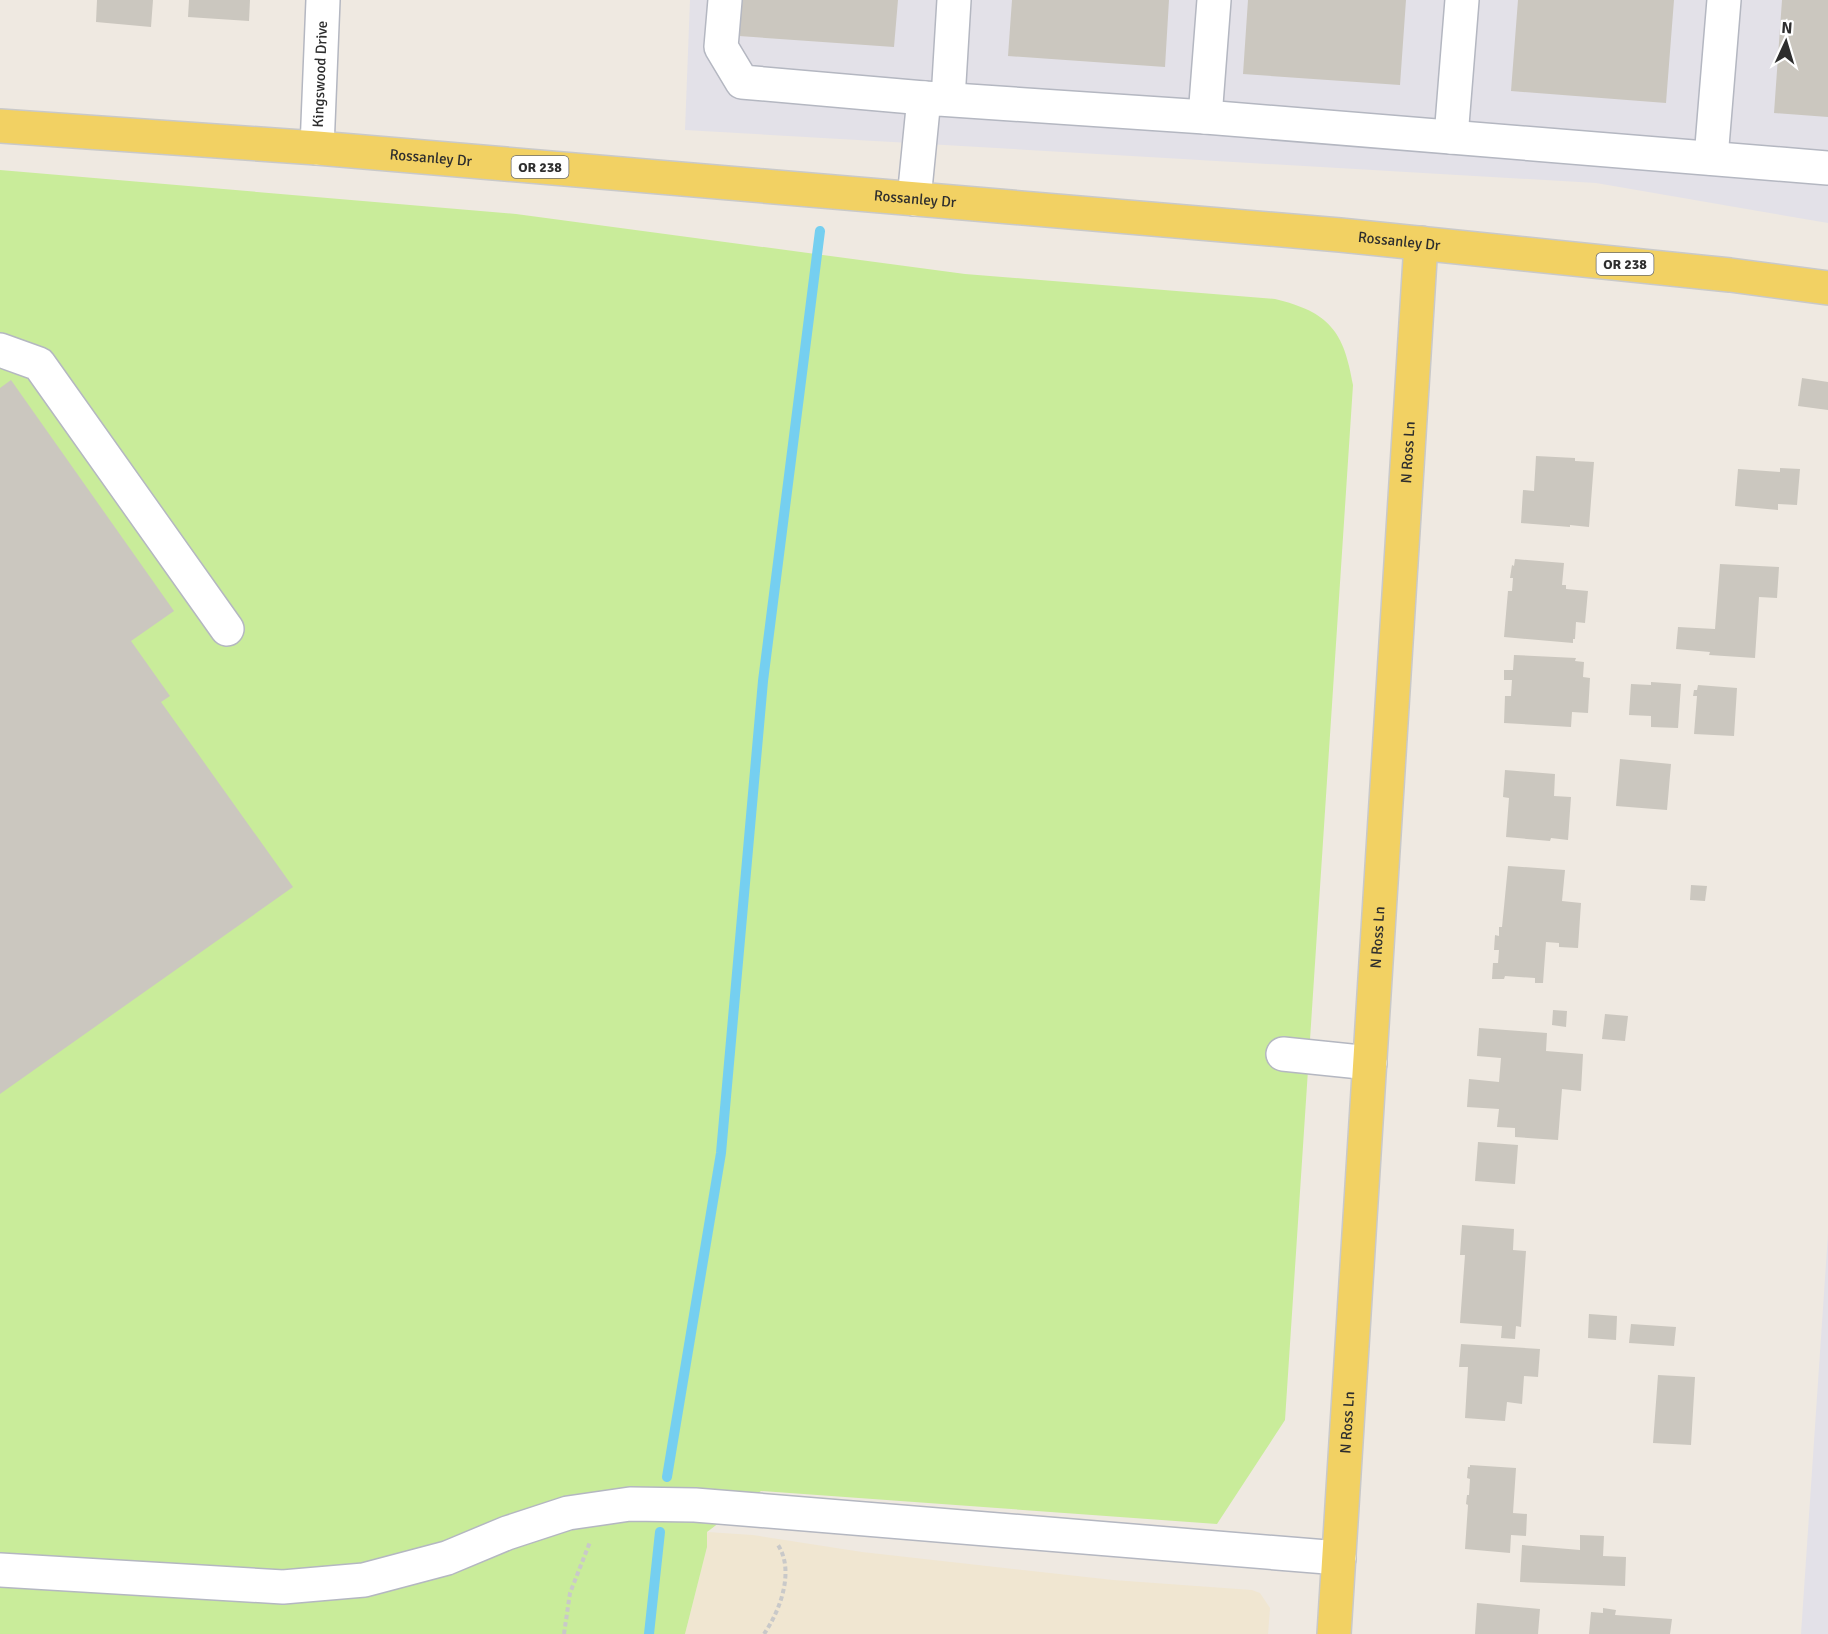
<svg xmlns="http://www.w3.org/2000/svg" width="1828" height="1634" font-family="Signika,sans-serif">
	<rect width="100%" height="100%" fill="#efe9e1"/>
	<path fill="#e3e1e8" d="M690,0H1828V223L1596,183L685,130Z
		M1828,1234V1634H1801Z"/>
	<path fill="#f0e6d1" d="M707,1532L753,1535L862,1552L1113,1580L1252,1590L1260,1593L1270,1608L1268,1634H685L707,1547Z"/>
	<path fill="#c9ec9a" d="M0,170L516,214L965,274L1275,299C1329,312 1344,331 1353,385L1285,1420L1217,1524L761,1491L707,1532V1547L685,1634H0Z"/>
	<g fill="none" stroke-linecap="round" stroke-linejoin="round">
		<path stroke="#75cff0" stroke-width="10" d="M667,1477L721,1153L763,681L820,231
			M649,1634L660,1532"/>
	</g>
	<path fill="#cbc7bf" d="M97,0H153L151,27L96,22Z
		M189,0H250L249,21L188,17Z
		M741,0H898L894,47L739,36Z
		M1012,0H1169L1165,67L1008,56Z
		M1248,0H1406L1400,85L1243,74Z
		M1518,0H1674L1666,103L1511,91Z
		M1782,0H1828V117L1774,113Z
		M1802,378L1828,382V410L1798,406Z
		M11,380L174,611L131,641L170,696L161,702L293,887L0,1094V388Z
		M1536,456L1575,458V461L1594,462L1589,527L1570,525V527L1521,523L1523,490L1534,491Z
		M1780,468L1800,469L1797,505L1778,504V510L1735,506L1738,469L1780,472Z
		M1515,559L1564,563L1562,585H1566V589L1588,591L1585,623L1576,622L1575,639H1573V643L1504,637L1508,591H1512L1513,578H1510L1512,565L1514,566Z
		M1720,564L1779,567L1777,598L1759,597L1755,658L1709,655L1710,652L1676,649L1678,627L1715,629Z
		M1514,655L1576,658L1575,661L1584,662L1583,677L1590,678L1588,713L1572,712L1571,727L1504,723L1505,696H1511L1512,680H1504V670H1513Z
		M1651,682L1681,684L1678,728L1651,727V716L1629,715L1631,684L1651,685Z
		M1698,685L1737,688L1734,736L1694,734L1697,696H1693L1694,690H1697Z
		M1620,759L1671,764L1667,810L1616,806Z
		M1505,770L1555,774L1554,796L1571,797L1568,840L1551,838L1550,841L1506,837L1509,798L1503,797Z
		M1508,866L1565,870L1562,901L1581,903L1578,948L1559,947V943L1546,942L1543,983H1535V978L1505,976L1504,979H1492L1493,963H1498L1499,950H1494L1495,935L1499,936V927H1502Z
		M1691,885L1707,886L1705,901L1690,900Z
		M1553,1010L1567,1011L1566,1027L1552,1025Z
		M1605,1014L1628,1016L1625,1041L1602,1039Z
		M1479,1028L1547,1033L1546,1051L1583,1054L1581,1091L1562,1089L1558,1140L1515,1137V1128L1497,1127L1499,1109L1467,1107L1469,1079L1499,1082L1501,1058L1477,1056Z
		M1478,1142L1518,1145L1515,1184L1475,1181Z
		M1462,1225L1514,1229L1513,1250L1526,1251L1521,1327L1516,1326L1515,1339L1501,1338L1502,1326L1460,1323L1465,1255H1460Z
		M1589,1314L1617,1316L1616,1340L1588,1338Z
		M1631,1324L1676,1327L1674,1346L1629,1343Z
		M1461,1344L1540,1349L1538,1377L1524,1376L1522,1404L1507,1402L1505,1421L1465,1418L1468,1367H1459Z
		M1658,1375L1695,1377L1691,1445L1653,1443Z
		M1470,1465L1516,1468L1513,1513L1527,1514L1526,1536L1511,1535L1510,1553L1465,1549L1468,1505L1466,1504L1467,1495H1469L1470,1479L1467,1478L1468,1467H1470Z
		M1580,1535L1604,1536L1603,1556L1626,1557L1625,1586L1520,1582L1522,1545L1580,1550Z
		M1477,1603L1540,1609L1538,1634H1475Z
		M1603,1608L1616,1610L1615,1615L1672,1619L1670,1634H1589L1591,1612L1603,1613Z"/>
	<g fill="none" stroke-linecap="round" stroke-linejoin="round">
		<g stroke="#b4b7c1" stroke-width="36">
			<g id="minor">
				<path d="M725,0L721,47L742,82L924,98"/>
				<path d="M948,99L954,0"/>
				<path d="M1205,117L1214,0"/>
				<path d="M1451,137L1462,0"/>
				<path id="s1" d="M317,148L323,0"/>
				<path d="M1711,158L1724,0"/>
				<path d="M914,199L924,98L1205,117L1828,168"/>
				<path d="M0,350L39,364L227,629"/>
				<path d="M1283,1054L1370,1063"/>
				<path d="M0,1570L283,1587L364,1580L447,1558L507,1533L568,1513L630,1504L695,1505L1339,1558"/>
			</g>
		</g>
		<g stroke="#c9c9c9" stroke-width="36">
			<g id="major">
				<path id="s2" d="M0,126L317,148L1340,235L1730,275L1828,288"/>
				<path id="s3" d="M1334,1634L1421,243"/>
			</g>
		</g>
		<path stroke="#c9c9c9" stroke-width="4" stroke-dasharray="4.5 3" stroke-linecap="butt" d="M564,1634L570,1593L590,1542
			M764,1634C780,1611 795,1571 778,1545"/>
		<use href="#minor" stroke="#fff" stroke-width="33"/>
		<use href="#major" stroke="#f2d163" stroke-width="33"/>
	</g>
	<g text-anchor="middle" stroke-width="6" stroke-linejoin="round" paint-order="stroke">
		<g fill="#fff" stroke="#6d6d6d" stroke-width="1.5">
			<rect x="511.5" y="156" width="57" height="22" rx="4.5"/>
			<rect x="1596.5" y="253" width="57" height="22" rx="4.5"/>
		</g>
		<g font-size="14" font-weight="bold" fill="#2e2e2e">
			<text x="540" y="172">OR 238</text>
			<text x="1625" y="269">OR 238</text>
		</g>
		<g font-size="15" fill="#2e2e2e" stroke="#fff">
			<text dy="5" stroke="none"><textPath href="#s1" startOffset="74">Kingswood Drive</textPath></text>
			<text dy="5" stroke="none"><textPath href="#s2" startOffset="432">Rossanley Dr</textPath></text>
			<text dy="5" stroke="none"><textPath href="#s2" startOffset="918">Rossanley Dr</textPath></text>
			<text dy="5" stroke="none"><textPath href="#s2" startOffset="1404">Rossanley Dr</textPath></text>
			<text dy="5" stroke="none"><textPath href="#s3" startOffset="1184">N Ross Ln</textPath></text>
			<text dy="5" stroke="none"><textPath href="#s3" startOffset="698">N Ross Ln</textPath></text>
			<text dy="5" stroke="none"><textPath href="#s3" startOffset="212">N Ross Ln</textPath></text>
		</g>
	</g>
	<g transform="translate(1786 42) rotate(4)" stroke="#ffffff" stroke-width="4.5" paint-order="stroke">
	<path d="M0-4.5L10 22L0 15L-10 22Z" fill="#2e2e2e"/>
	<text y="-9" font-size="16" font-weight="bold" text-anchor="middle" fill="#2e2e2e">N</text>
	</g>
</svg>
